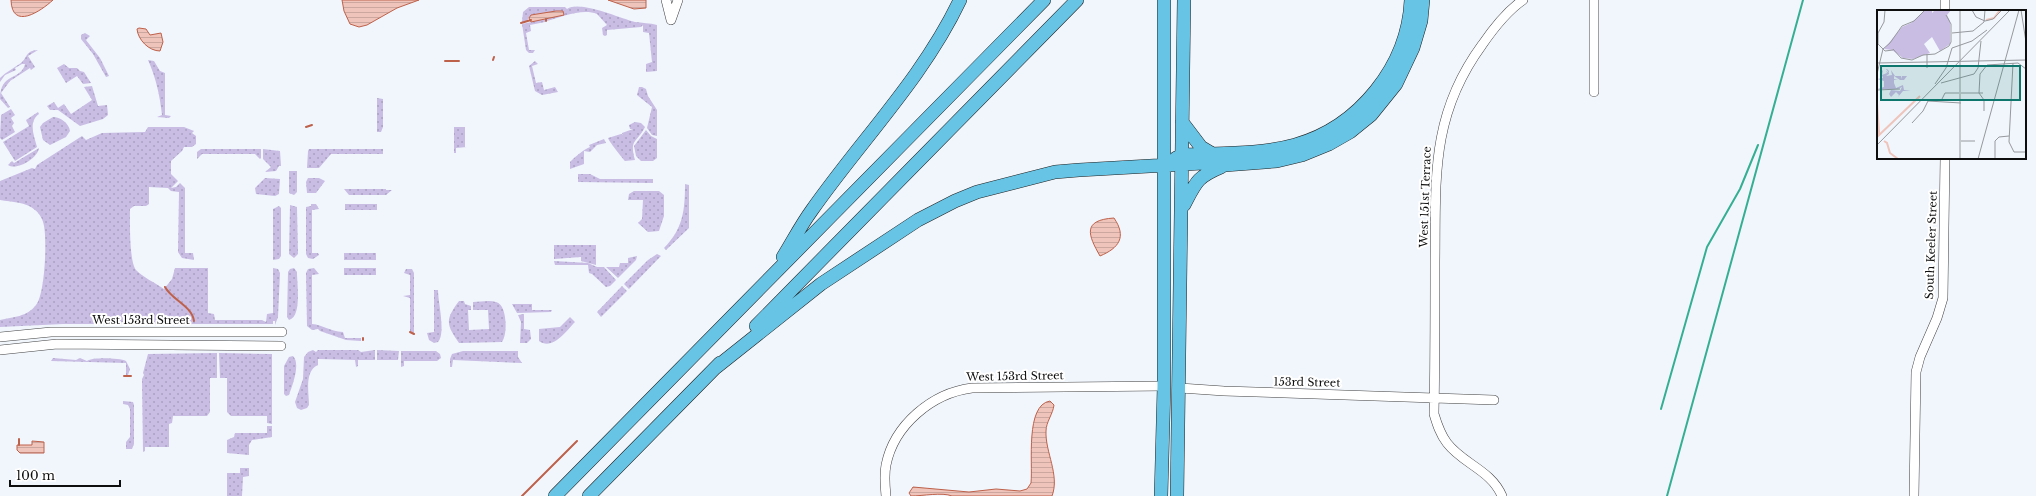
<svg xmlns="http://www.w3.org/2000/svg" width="2036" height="496" font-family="'Libre Baskerville',serif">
	<defs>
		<pattern id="grass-dots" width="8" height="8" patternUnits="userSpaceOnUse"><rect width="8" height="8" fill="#c9bde4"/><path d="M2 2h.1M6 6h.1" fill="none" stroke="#aba1c2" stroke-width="1.8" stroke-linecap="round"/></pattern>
		<pattern id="water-rules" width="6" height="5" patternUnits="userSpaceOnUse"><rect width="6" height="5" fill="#efc4ba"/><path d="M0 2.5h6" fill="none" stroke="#cca79f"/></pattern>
	</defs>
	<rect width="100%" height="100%" fill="#f1f6fd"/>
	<path fill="url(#grass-dots)" d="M529,7H565L567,9C580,0 619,18 635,22C642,23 650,23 657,25V71L646,72V64L652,62L649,33L643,32V25L641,27L607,30V35L605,36L603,35L602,28L607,25L597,14C582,8 562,17 547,21V19L564,14L563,11L531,15L526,22H522L523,12Z
		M545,19V22L530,25L531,31L526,33L529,50H535L533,53H529L526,50L522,24Z
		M85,33L90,36L86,40L100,58L109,76L106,77L93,54L81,39V35Z
		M38,50L28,56L35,67L31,70L30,68L10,81L1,93L10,107L8,108L0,99C0,72 21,81 25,64H22L15,68L16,70L5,75L0,82V78C6,72 14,68 21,63C28,57 25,51 38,50Z
		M148,60L154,61L160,71L165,73V115L171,116L169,118L157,117L162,115C160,96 156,78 148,60Z
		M535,61L538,64L532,66L536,83L542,82L544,90L555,87L558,92L542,95L535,91L529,66Z
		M64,64L69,68H77L80,71L84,72L91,83L83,84L77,76L66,83L57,68Z
		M92,86L98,106L107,105L108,115L103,119L80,126L58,110H50L47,106L54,102L58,108L64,104L71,114L92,100L84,87Z
		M639,87H642L646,89L648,96L657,110V136L652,135L647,128L652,107L637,95Z
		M377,98L383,99V127L381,132H377Z
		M11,109L15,115L11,118L14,123L12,126L15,132L2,140L0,138L1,115Z
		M38,112L39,114C28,122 34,136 37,147L15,161L3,142L29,126L26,120Z
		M53,117C60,117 69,123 70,131L66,137L50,145L43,140L40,127L43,123Z
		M635,122L641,123L645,127C637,143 629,139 635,160L625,161C623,159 608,140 608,138L621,134L623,135L622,133L633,129H630L629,125Z
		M148,127H184L194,131L192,133L196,136V144L192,147H184L182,151L171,161V174L178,181L171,188L176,187L180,183L185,188V253H193L194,260L182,258L178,252L179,192L171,191L168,188L149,187V204L146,206H134L130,209C130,221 129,261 136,270C141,276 157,284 164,289L172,279L175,268H208V313L214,314L215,320H262L266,322L267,314L273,313V268L278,269L280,273L278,317L275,325V321H273V324H63L0,327V320C13,317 27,317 36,305C45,294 47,241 44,226C43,220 40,214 35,210C26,202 12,202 0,200V181L32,168L35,169L37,165L82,136L86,140L102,133L145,132Z
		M454,127H465V147H467L456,148V153H454Z
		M646,130L651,136L657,139V158L653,161H641L636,156L634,146Z
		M604,139L606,143L597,145L590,152L584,151V164L570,169V162C576,156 583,150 590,147L589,145Z
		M39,148C38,158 17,171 8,165L12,161L14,163Z
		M201,149H261V158L260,159L255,154H202L197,159V152Z
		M263,149L280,151L281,166H279L276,171L265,172L271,167L263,159Z
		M309,149H383V154H331L319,168H307L308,151Z
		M289,171H297V192L294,195L289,193Z
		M578,174H590L600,179H653V183L578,182Z
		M265,178L280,179L279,194L275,196L256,194L255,188Z
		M308,178H319L325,181L316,193H307L306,182Z
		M685,184L689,185V228L666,250L664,248C683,229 685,210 685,184Z
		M344,189H386V190H392L386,195H349Z
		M634,191H659L664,195V216L659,231L648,232L638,223L642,219L643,200H628L629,194Z
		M311,204H316L319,209L312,210V253H318L319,255L313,259L308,258L306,254V207L311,206Z
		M345,204H377V210H345Z
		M290,205L297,207L298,254L294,258L289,254Z
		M279,206L281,208V256L279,259L273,260V209Z
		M554,245H596V265L581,261V257L554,259Z
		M344,253H376V260H344Z
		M657,254L661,256L629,289L624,284L648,260Z
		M637,256L636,260L618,278L606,267H619L620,263H628V258Z
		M554,261L588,263L597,267H604L616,280L610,286L606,287L592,274L589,273L588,265H555Z
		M294,268L297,272C297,284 302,317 289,320L287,317L288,272L290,269Z
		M314,268L319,274L312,275V324C323,325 329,331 343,332L345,338H361V341L346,340L320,331L318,329L312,330L307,326L306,273L308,269Z
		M344,268H376V275H344Z
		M406,269H412L414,273V333L410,331V298L403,296L410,295V275L404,273Z
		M622,286L627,291L601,317L597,312Z
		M434,290H438C438,302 446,333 438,342L434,343L429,340L427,333L434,332Z
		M459,301H464L465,304L471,306V310H468L469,330L489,329L488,310H473V302C480,302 489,300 496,302C507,304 508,334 502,342L459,343C446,324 445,320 459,301Z
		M512,304H532V310H552L551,312L517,313Z
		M524,314V329L530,330L531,339L527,343H520L521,322L518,315Z
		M570,317L575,322C567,330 553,351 539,341V329L560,327Z
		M313,350L316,352L318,350H358L361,352L375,350V360H358V366L356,367L355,360L318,359V365C304,371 309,393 309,405L307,408L301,410L297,408L295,402L303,379L304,357L308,352Z
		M377,350L399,351L398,360H377Z
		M401,351H436L440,354L441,358L437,361H404V366L401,367Z
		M463,351H518V357L522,363L453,360L452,367H450V359L452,354Z
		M217,353V378H210V412L207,416H173L172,423L169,424V447H145V451L143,452L142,379L144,375L143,373L148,354Z
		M219,353L272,354V424L267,423V416H231L227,412V378H220Z
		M293,356C301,364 292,386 289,395L286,396L284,394V366L289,357Z
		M53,358L76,360L80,358L87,361C93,357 119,358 126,361L130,369L128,375H126V363L51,361Z
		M123,401L133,402L134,405V444L132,449H126V442L130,437V409L128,405L123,404Z
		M267,426H272V437L252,440L249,445V455L227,453V440L234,437L235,433H267Z
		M240,468H249V476L243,477L242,496H227V473H240Z"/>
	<path fill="url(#water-rules)" stroke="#be614a" d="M11,0H53C41,11 12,31 11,0Z
		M342,0H419L397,8L367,25L359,27L350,24L344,11Z
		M608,0H646V8L634,9Z
		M556,11H563L564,15L531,22L529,18L531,15Z
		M139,28L146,29L150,35L161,33L163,42L160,51C149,51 138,40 137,29Z
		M1114,218C1127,237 1119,248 1100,256C1088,235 1082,220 1114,218Z
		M1050,401L1054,405C1053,414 1046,422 1046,431C1045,452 1060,475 1052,496H952C942,492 923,496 911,496L909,493L913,487L969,492L996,489L1020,491L1027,489L1031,483C1033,463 1025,405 1050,401Z
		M32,441L44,442V453H20L17,450V445H32Z"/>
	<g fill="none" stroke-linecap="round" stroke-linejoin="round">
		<path stroke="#be614a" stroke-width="2" d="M546,19V21
			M521,23L531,20
			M493,60L494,57
			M445,61H459
			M306,127L312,125
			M165,287C172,300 192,306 194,321
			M410,332L414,334
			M363,340V338
			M124,376H131
			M19,445V439
			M522,496L577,441"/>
		<g stroke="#414141" stroke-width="10">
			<path id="minor" d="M666,0L671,20
				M1594,0V92
				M1945,0V11
				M671,20L678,0
				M0,337L51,332H282
				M0,350L57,344L281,346
				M1180,388L1224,391L1494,400
				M886,496C885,486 884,475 886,465C894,425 932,393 972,388L1164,386
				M1502,496C1491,470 1463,464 1447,443C1440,434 1437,424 1434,414C1435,364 1435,313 1435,262C1436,179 1430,116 1482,45C1493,29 1507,11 1523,0
				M1914,496L1916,372L1920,357L1937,318L1943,298L1945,158"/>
		</g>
		<g stroke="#1f1f1f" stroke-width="14">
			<path id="highway" d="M1182,122L1201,147L1211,153
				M1176,158L1183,155C1220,153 1259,155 1295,145C1359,127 1408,66 1411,0
				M1184,205C1196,182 1197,177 1221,167
				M783,257C793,241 801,225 812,210C861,140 923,78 960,0
				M756,326L1077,0
				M714,369L821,284L918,220L955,201L977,192L1055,172L1079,170L1203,163L1225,165L1277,161L1302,155L1329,144L1350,132L1371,115L1396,84L1413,48L1421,21L1423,0
				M555,496L1044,0
				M589,496L720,363
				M1161,496L1164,386V0
				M1177,496L1184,0"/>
		</g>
		<use href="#minor" stroke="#fff" stroke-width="9"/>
		<use href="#highway" stroke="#68c4e4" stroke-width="13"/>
		<path stroke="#35af91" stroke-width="2" d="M1661,409L1707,247L1740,189L1758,145
			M1667,496L1803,0"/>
	</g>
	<g text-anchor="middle" stroke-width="4" stroke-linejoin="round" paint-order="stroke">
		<g font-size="11" fill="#0e0e0e" stroke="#fff">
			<text transform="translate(1425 197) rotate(-88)" y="4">West 151st Terrace</text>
			<text transform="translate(1931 245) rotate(-88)" y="4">South Keeler Street</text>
			<text x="141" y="324">West 153rd Street</text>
			<text transform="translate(1015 376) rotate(-1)" y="4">West 153rd Street</text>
			<text transform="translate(1307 382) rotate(1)" y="4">153rd Street</text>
		</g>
	</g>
	<g transform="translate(1877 10)">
		<rect width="149" height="149" fill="#f1f6fd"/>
		<path d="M55,0V3L58,0H74L70,5L73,11V34L63,41L55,27L47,34L53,43L36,49L26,48L15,40L7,39L25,17L34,13L47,1ZM9,59H10L12,61V64L9,66L15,65L14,60L18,66H24L25,69V66H30L27,70H23L17,66V69H21L17,70V73L19,78L26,75L27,80L34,81H26L21,87L22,85L19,82L14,87L12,84L14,80L23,81L25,77L21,79H0L7,77V71L0,69L6,68L4,62L6,60L5,65L10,63L9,61L12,63Z" fill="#c9bde4"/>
		<path fill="none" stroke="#efc4ba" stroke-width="2" d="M109,10L117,8L123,0M0,126L2,122L0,93M0,127L43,86M7,131L10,133L13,143L21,149"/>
		<path fill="none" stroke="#96999d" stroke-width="1" d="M8,0L7,12L1,23V34L8,41L16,40M83,0V149M95,0L99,7L108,11L116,9L125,0M144,0L149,32M75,23L96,21L107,12L108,0M16,39L24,48L35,50L46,45L58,44L72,36L74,32V14L69,5M0,53L149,50M136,53L132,132L137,142H149M50,58V44M0,64L6,39L13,33L25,16L37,11L48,0M64,73L97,64L101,58L104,31M58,74L69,58L75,38L95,31L110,20M0,80L23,79M84,83H106M102,83L103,64L110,55L141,53L149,59M102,83L107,90V101M64,91L68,83H82M35,113L46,101L51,91L84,93M84,131H98M0,135L133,0M101,149L142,0M118,149V131L122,127L132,126"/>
		<path fill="#0f766e" fill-opacity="0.15" stroke="#0f766e" stroke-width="2" d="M4,56H143V90H4Z"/>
		<rect width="149" height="149" fill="none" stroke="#0e0e0e" stroke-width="2"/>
	</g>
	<path d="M10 480v6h110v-6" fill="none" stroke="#0e0e0e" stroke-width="2"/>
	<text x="16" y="480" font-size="12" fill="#0e0e0e" stroke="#ffffff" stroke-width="3" paint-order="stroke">100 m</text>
</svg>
